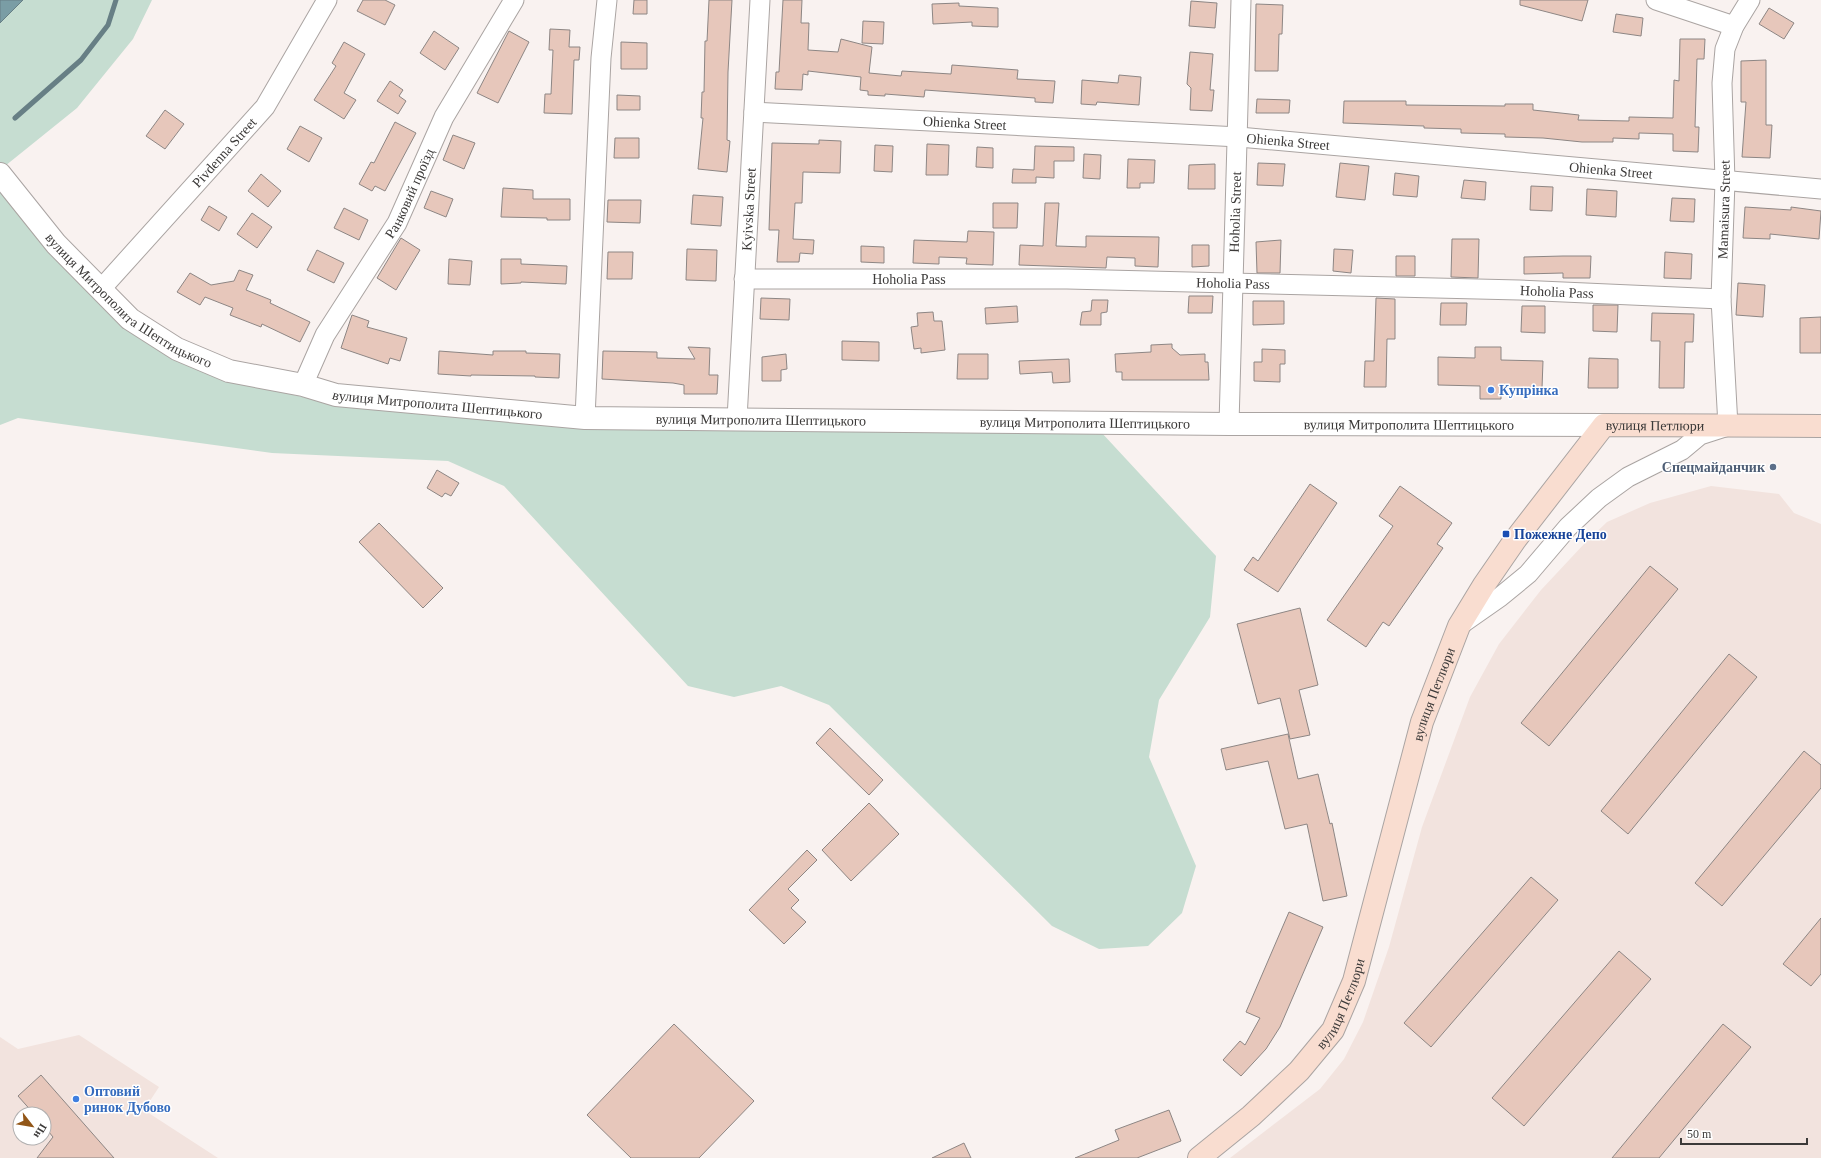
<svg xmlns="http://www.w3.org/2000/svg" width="1821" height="1158" font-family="'Times New Roman',serif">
	<rect width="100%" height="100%" fill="#f9f2f0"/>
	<path fill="#f2e3de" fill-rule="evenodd" d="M1711,486L1779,494L1794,513L1821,524V1158H1230L1320,1089L1344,1059L1363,1022L1389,947L1422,827L1470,697L1499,644L1541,590L1584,544L1607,522L1650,503Z
		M79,1035L159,1087L144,1110L218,1158H0V1037L18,1049ZM20,1114H44V1138H20Z"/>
	<path fill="#c6ddd1" d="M23,0H152L133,39L77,108L5,166L0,163V23Z
		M0,179L49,251L227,380L334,404L1101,432L1216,556L1210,617L1159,700L1149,757L1196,866L1182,913L1148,946L1099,949L1052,926L829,705L781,686L734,697L688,686L504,486L448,461L272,453L18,418L0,425Z"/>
	<path fill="#7a9da5" stroke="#677f85" d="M0,0H23L0,23Z"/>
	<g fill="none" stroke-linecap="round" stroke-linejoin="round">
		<path stroke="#677f85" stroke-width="5" d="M15,118L81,60L108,25L116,0"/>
	</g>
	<path fill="#e7c7bb" stroke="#8d8684" d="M363,0H385L395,5L385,25L357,11Z
		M634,0H647V14H633Z
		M709,0H732L728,72L727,140L730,141L727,172L698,169L703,118H701L702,92H704L705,41H707Z
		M783,0H802L801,23H809L808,50L838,52L841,39L872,47L869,73L901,76L902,71L951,74L952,65L1018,70L1017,79L1055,81L1053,103L1035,102V98L925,90L924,97L885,94V96L868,95V91L860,90L861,77L808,71V75L803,74L802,90L775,89L776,72H779Z
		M1520,0H1588L1582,21L1520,5Z
		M1191,1L1217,3L1215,28L1189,26Z
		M959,3V6L998,8V27L972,26V22L933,24L932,4Z
		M1256,4L1283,5L1282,34H1279L1278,71H1255Z
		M1769,8L1794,23L1784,39L1759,24Z
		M1616,14L1643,18L1641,36L1613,32Z
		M863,21L884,22L883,44L862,43Z
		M550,29L570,30L569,47H580L579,60H574L572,114L544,113L545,94H551L553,50H549Z
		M434,31L459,48L445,70L420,53Z
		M509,31L529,42L498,103L477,93Z
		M1680,39H1705L1704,59H1697L1695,127H1699L1698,152L1673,151V134L1639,133V139L1613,138V142H1582L1543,138L1505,137V134L1461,133V129L1424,128V126L1343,123L1344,101H1406V105L1505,106V104H1533V110L1579,115L1578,120L1629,121V117L1673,118L1674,80L1679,81Z
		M344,42L365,54L344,93L356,100L344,119L314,100L336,66L332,63Z
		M621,42L647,43V69H621Z
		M1190,52L1213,54L1210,90H1214L1212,111L1190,110L1191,88L1187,84Z
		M1766,60V125H1772L1770,158L1742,157L1746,102H1741V61Z
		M1119,75L1141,77L1139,105L1097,102L1096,105L1081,104L1082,80L1118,83Z
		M390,81L403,90L399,96L406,101L398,114L377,101Z
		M617,95L640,96V110H617Z
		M1257,99L1290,100L1289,113H1256Z
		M165,110L184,124L165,149L146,136Z
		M395,122L416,133L385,191L375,186L372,191L359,184L371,162L374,163Z
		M300,126L322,138L309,162L287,149Z
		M453,135L475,143L464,169L443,160Z
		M615,138H639V158H614Z
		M819,140L841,141L840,173L803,172L802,203H795L793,239L814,240L813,254L800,253L799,262H777L779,230H769L772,143L819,144Z
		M927,144L949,145L948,175H926Z
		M875,145L893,146L892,172L874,171Z
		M1035,146L1074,147V161H1054V178L1036,177V183H1012L1013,169L1034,170Z
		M977,147L993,148V168L976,167Z
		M1084,154L1101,155L1100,179L1083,178Z
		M1128,159L1155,160L1154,183H1140V188H1127Z
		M1258,163L1285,164L1283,186L1257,185Z
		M1340,163L1369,166L1365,200L1336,197Z
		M1215,164V189H1188L1189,165Z
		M1395,173L1419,176L1417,197L1393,195Z
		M261,174L281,191L268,207L248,191Z
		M1464,180L1486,182L1485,200L1461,198Z
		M1531,186L1553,187L1552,211L1530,210Z
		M503,188L533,190V199H570V220H547V218L501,217Z
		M1587,189L1617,191L1616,217L1586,215Z
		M431,191L453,199L446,217L424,208Z
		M693,195L723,197L721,226L691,224Z
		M1672,198L1695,199L1694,222L1670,221Z
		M608,200H641L640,223L607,222Z
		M993,203H1018L1017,228H993Z
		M1045,203H1059L1056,246L1086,247V236L1159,237L1158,267L1135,266V258L1107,257L1106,268L1019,265L1020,245L1043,246Z
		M209,206L227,217L219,231L201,220Z
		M1745,207L1791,210V207L1821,211L1819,239L1770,234V239L1743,238Z
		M344,208L368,220L359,240L334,228Z
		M252,213L272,227L257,248L237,234Z
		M968,231L994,232L993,265L966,264L967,258L939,257V264L913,263L914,240L967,242Z
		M401,238L420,250L396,290L377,278Z
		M1452,239H1479L1478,278L1451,277Z
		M1281,240L1280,273H1257L1256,242Z
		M1192,245H1209V266L1192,267Z
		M861,246L884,247V263L861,262Z
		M687,249L717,250L716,281L686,280Z
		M1334,249L1353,250L1351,273L1333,271Z
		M317,250L344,263L334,283L307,270Z
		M608,252H633L632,279H607Z
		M1665,252L1692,254L1691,279L1664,278Z
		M1396,256H1415V276H1396Z
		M1563,256H1591L1590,278H1563V273L1524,274V257Z
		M449,259L472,261L470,285L448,284Z
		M501,259H521V264L567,266L566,284L521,282V283L501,284Z
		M239,270L253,275L246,290L271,300L270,303L310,322L300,342L262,324L261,327L230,315L233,308L205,297L200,305L177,292L190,273L211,285L234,281Z
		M1738,283L1765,285L1763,317L1736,315Z
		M1189,296H1213L1212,313H1188Z
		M761,298L790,299L789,320L760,319Z
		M1376,298L1395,299V339H1387L1386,387H1364L1365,361H1374Z
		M1092,300H1108L1107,312L1101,313V325H1080L1082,312L1091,311Z
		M1253,301H1284V324L1253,325Z
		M1441,303H1467L1466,325H1440Z
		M1593,305H1618L1617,332L1593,331Z
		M1017,306L1018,322L986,324L985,308Z
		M1522,306H1545V333L1521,332Z
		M933,312L934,321H942L945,350L921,353V348L914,349L911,327L918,326L917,313Z
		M1652,313L1694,314L1693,342H1685L1684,388H1659L1660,341H1651Z
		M352,315L369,321L367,327L407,338L400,361L390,358L388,364L341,348Z
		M1821,317V353H1800V318Z
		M842,341L879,342V361L842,360Z
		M1172,344V348L1180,355L1205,354V362H1208L1209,380H1122V372H1116L1115,354L1151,352V345Z
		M688,347L710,348L709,375H718L717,394H684V385L673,383L602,379L603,351L657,352V358L695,359Z
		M1475,347H1501V360L1543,361L1542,388L1501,387V399H1480V386L1438,385V357L1475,358Z
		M1262,349L1285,350V364H1280V382L1254,381V362H1262Z
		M439,351L493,355V351H526V353L560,354L559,378L535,377V376L471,375V376L438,374Z
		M786,354L787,369L781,370V381H762V357Z
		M958,354H988V379H957Z
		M1589,358L1618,359V388H1588Z
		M1069,359L1070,382L1053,383L1052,372L1020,374L1019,361Z
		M437,470L459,483L451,496L445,493L442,497L427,488Z
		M1310,484L1337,503L1278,592L1244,570L1253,557L1258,561Z
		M1400,486L1452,523L1437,544L1443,548L1389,626L1383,622L1366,647L1327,620L1393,526L1379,516Z
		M379,523L443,588L423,608L359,542Z
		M1650,566L1678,589L1549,746L1521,723Z
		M1300,608L1318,685L1299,690L1310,735L1290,739L1280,698L1258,704L1237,624Z
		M1729,654L1757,677L1628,834L1601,811Z
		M830,728L883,780L869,795L816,743Z
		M1288,734L1298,779L1318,774L1330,824L1332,823L1347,896L1323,901L1307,824L1285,829L1268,761L1226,770L1221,749Z
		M1804,751L1821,765V788L1722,906L1695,883Z
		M869,803L899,834L851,881L822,850Z
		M807,850L817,860L788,889L799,900L791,908L806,922L784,944L749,910Z
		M1531,877L1558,900L1431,1047L1404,1023Z
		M1289,912L1323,927L1280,1027L1266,1049L1241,1076L1223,1060L1240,1041L1245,1045L1260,1018L1246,1012Z
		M1821,918V974L1811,986L1783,964Z
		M1619,951L1651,979L1524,1126L1492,1098Z
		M674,1024L754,1101L699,1158H631L587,1115Z
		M1723,1024L1751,1047L1659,1158H1612Z
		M41,1075L114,1158H37L53,1137L44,1126V1114H34L18,1096Z
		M1169,1110L1181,1141L1137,1158H1075L1119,1140L1115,1130Z
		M964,1143L971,1158H932Z"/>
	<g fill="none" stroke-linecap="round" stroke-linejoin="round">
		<g stroke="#aaa4a2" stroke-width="21">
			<g id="minor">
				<path d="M1656,0L1734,26"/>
				<path id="s1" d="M754,112L1239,137L1821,189"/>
				<path id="s2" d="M744,279H1067L1519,290L1721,299"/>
				<path id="s3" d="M101,289L265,107L327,0"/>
				<path id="s4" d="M303,385L325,335L397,223L444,117L514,0"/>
				<path d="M585,418L601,58L607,0"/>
				<path id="s5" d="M737,419L760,0"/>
				<path id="s6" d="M1229,424L1241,0"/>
				<path id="s7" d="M1460,625L1500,597L1528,574L1568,527L1599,498L1628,477L1682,450L1700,435L1728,426L1721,299L1725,181L1722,83L1725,49L1734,26L1750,0"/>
			</g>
		</g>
		<g stroke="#aaa4a2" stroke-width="24">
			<g id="tertiary">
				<path id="s8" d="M0,174L56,244L130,319L177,349L229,371L303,385L336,395L585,418L1229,424L1604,425"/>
			</g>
		</g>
		<g stroke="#aaa4a2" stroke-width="24">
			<g id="secondary">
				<path id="s9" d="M1199,1158L1251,1116L1299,1071L1333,1030L1354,981L1422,722L1459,626L1484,585L1515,540L1604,425L1821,426"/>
			</g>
		</g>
		<use href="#minor" stroke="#fff" stroke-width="19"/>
		<use href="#tertiary" stroke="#fff" stroke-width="22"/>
		<use href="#secondary" stroke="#f9ddd0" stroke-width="22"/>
	</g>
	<g fill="#3f7fe0" stroke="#fff" stroke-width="1.5">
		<circle cx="1491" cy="390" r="4"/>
		<circle cx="76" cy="1099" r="4"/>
	</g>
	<circle fill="#5c6f8a" stroke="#fff" stroke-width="1.5" cx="1773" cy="467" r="4"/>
	<rect fill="#1a4fb4" stroke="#fff" stroke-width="1.5" x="1502" y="530" width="8" height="8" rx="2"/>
	<g text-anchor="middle" stroke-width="3" stroke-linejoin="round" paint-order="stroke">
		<g font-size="14" fill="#3c3a39" stroke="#fff">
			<text dy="5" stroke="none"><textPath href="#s1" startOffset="211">Ohienka Street</textPath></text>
			<text dy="5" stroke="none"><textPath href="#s1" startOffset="535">Ohienka Street</textPath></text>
			<text dy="5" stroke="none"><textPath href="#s3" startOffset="184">Pivdenna Street</textPath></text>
			<text dy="5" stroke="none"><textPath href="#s1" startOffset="859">Ohienka Street</textPath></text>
			<text dy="5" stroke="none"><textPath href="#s4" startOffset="220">Ранковий проїзд</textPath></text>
			<text dy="5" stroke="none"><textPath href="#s5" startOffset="210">Kyivska Street</textPath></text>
			<text dy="5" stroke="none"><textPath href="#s7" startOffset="555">Mamaisura Street</textPath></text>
			<text dy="5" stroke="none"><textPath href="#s6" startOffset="212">Hoholia Street</textPath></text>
			<text dy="5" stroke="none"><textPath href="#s2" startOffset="165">Hoholia Pass</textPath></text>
			<text dy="5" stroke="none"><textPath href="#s2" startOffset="489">Hoholia Pass</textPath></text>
			<text dy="5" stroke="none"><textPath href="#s2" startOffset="813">Hoholia Pass</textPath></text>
			<text dy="5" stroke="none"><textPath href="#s8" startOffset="183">вулиця Митрополита Шептицького</textPath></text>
			<text dy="5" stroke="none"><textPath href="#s8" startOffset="519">вулиця Митрополита Шептицького</textPath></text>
			<text dy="5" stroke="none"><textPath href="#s8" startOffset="843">вулиця Митрополита Шептицького</textPath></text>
			<text dy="5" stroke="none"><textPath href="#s8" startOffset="1167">вулиця Митрополита Шептицького</textPath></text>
			<text dy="5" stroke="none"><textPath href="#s8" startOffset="1491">вулиця Митрополита Шептицького</textPath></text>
			<text dy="5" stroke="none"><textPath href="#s9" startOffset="909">вулиця Петлюри</textPath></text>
			<text dy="5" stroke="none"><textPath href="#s9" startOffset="537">вулиця Петлюри</textPath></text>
			<text dy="5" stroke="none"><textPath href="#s9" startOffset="213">вулиця Петлюри</textPath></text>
		</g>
		<g font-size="14" font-weight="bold" fill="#366cbe" stroke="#fff" text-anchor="start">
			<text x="1499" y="395">Купрінка</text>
			<text x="84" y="1096">Оптовий<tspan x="84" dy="16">ринок Дубово</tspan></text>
		</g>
		<g font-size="14" font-weight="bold" fill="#4e5e75" stroke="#fff" text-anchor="end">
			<text x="1765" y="472">Спецмайданчик</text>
		</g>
		<g font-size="14" font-weight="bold" fill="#164399" stroke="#fff" text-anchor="start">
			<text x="1514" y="539">Пожежне Депо</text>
		</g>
	</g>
	<g transform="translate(32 1126) rotate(121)"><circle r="19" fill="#ffffff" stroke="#b1b0b0"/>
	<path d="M0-3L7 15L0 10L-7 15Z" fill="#925617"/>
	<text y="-6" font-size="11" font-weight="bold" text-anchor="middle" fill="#3c3a39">Пн</text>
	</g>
	<path d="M1681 1138v6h126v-6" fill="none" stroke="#3c3a39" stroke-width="2"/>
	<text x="1687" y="1138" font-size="12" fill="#3c3a39" stroke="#ffffff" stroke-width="3" paint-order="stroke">50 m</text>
</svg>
